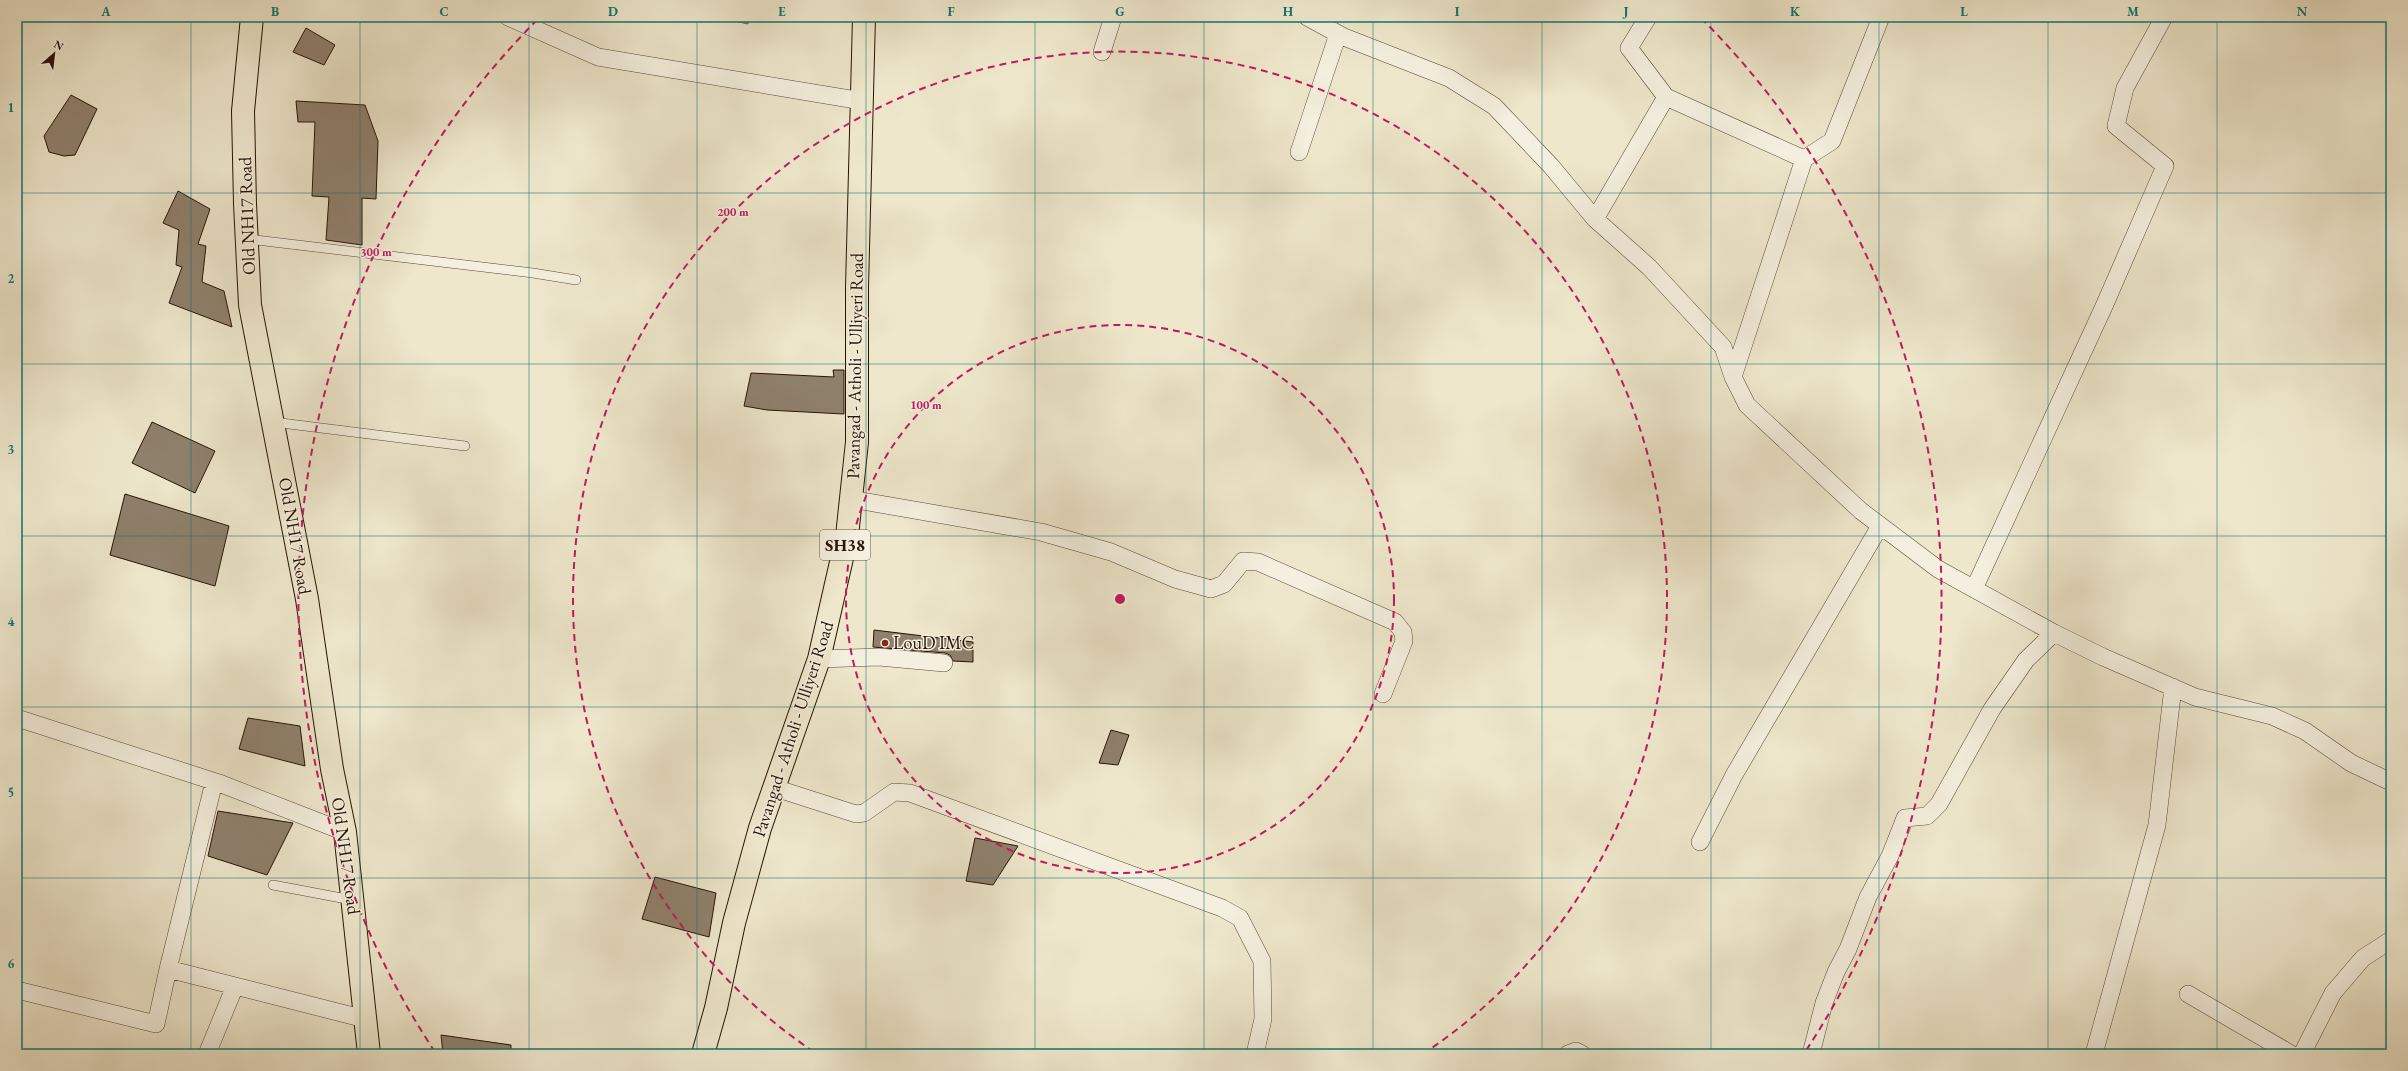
<svg xmlns="http://www.w3.org/2000/svg" width="2408" height="1071" font-family="'EB Garamond',serif">
	<rect width="100%" height="100%" fill="#eee7cc"/>
	<filter id="stains"><feTurbulence type="fractalNoise" baseFrequency=".005" numOctaves="4"/><feColorMatrix values="0 0 0 0 .2 0 0 0 0 .09 0 0 0 0 .02 0 0 0 .5 -.17"/></filter>
	<radialGradient id="worn" r=".72"><stop offset=".6" stop-color="#630" stop-opacity="0"/><stop offset="1" stop-color="#630" stop-opacity=".3"/></radialGradient>
	<path fill="#ab9f89" stroke="#776755" d="M716,17H749L748,24Z"/>
	<path fill="#8f816d" stroke="#281206" d="M306,28L335,45L324,65L293,52Z
		M71,95L97,109L75,155L64,156L49,152L44,136Z
		M296,101L365,105L378,141L376,199L362,198V245L326,240L329,197L312,196L315,122H298Z
		M178,191L210,209L198,244L206,246L202,282L224,291L232,327L169,303L182,267L176,265L179,230L163,223Z
		M833,370H844V414L767,410L744,406L751,373L834,377Z
		M152,422L215,451L195,493L132,463Z
		M125,494L229,526L215,586L110,555Z
		M874,630L973,642V662L953,661L950,655L945,653L873,647Z
		M248,718L300,726L305,766L239,749Z
		M1111,730L1129,735L1118,765L1099,763Z
		M218,811L293,823L267,875L208,856Z
		M975,838L1018,846L993,885L966,881Z
		M655,877L716,893L709,937L642,919Z
		M441,1035L511,1045V1054H443Z"/>
	<g fill="none" stroke-linecap="round" stroke-linejoin="round">
		<g stroke="#5a4738" stroke-width="10">
			<path id="service" d="M247,239L533,273L576,280
				M273,422L465,446
				M273,885L352,900"/>
		</g>
		<g stroke="#5a4738" stroke-width="18">
			<path id="minor" d="M508,17L598,57L862,101
				M1307,17L1344,37L1449,78L1494,106L1551,166L1595,219L1649,267L1723,347L1733,377L1747,405L1861,511L1938,569L2054,633L2103,657L2195,697L2272,716L2305,731L2351,763L2391,782
				M1648,17L1629,48L1666,97L1804,159L1832,141L1881,17
				M1102,52L1113,17
				M1299,152L1338,34
				M1595,219L1666,97
				M1733,377L1804,159
				M851,499L1041,532L1111,552L1175,579L1211,589L1224,584L1243,561L1258,562L1395,622L1403,632L1404,641L1383,694
				M1974,589L2105,304L2165,166L2116,126L2125,88L2164,17
				M819,659L879,657L944,663
				M17,718L219,783L345,832
				M775,788L856,814L864,813L894,792L910,793L1222,908L1240,918L1262,961L1263,1019L1255,1054
				M1700,842L1734,775L1880,526
				M168,969L214,782
				M17,990L156,1024L168,969L365,1019
				M2188,994L2291,1054
				M207,1054L235,986
				M1568,1054L1576,1051L1582,1054
				M1811,1054L1824,1003L1836,972L1848,949L1868,897L1890,856L1905,818L1927,816L1939,804L1992,709L2026,660L2054,633
				M2094,1054L2157,825L2173,687
				M2302,1054L2333,993L2363,958L2391,940"/>
		</g>
		<g stroke="#281206" stroke-width="24">
			<path id="primary" d="M252,17L243,111L245,204L250,305L307,599L332,769L345,832L369,1054
				M703,1054L716,1008L734,923L760,828L819,659L847,536L857,442V287L864,17"/>
		</g>
		<use href="#service" stroke="#f4efde" stroke-width="9"/>
		<use href="#minor" stroke="#f4efde" stroke-width="17"/>
		<use href="#primary" stroke="#eee7cc" stroke-width="22"/>
	</g>
	<path fill="none" stroke="#0f766e" stroke-width="1" stroke-opacity="0.55" d="M191,17V1054M360,17V1054M529,17V1054M697,17V1054M866,17V1054M1035,17V1054M1204,17V1054M1373,17V1054M1542,17V1054M1711,17V1054M1879,17V1054M2048,17V1054M2217,17V1054M17,193H2391M17,364H2391M17,536H2391M17,707H2391M17,878H2391"/>
	<g fill="none" stroke="#c2185b" stroke-width="2" stroke-dasharray="7 5">
		<circle cx="1120" cy="599" r="274"/>
		<path d="M814 1052A547 547 0 1 1 1426 1052"/>
		<path d="M435 1052A821 821 0 0 1 539 18M1701 18A821 821 0 0 1 1805 1052"/>
	</g>
	<circle fill="#8f2418" stroke="#f4efde" stroke-width="1.5" cx="885" cy="643" r="4"/>
	<g text-anchor="middle" stroke-width="3" stroke-linejoin="round" paint-order="stroke">
		<rect fill="#f4efde" stroke="#655447" stroke-width="1" x="820" y="530" width="50" height="30" rx="3"/>
		<g font-size="17" font-weight="bold" fill="#281206">
			<text x="845" y="551">SH38</text>
		</g>
		<g font-size="18" fill="#281206" stroke="#f4efde">
			<text transform="translate(247 216) rotate(-92)" y="6">Old NH17 Road</text>
			<text transform="translate(855 366) rotate(-89)" y="6">Pavangad - Atholi - Ulliyeri Road</text>
			<text transform="translate(295 536) rotate(80)" y="6">Old NH17 Road</text>
			<text transform="translate(793 729) rotate(-72)" y="6">Pavangad - Atholi - Ulliyeri Road</text>
			<text transform="translate(346 856) rotate(82)" y="6">Old NH17 Road</text>
		</g>
		<g font-size="18" fill="#281206" stroke="#f4efde" text-anchor="start">
			<text x="893" y="649">LouD IMC</text>
		</g>
	</g>
	<circle cx="1120" cy="599" r="6" fill="#c2185b" stroke="#f4efde" stroke-width="2"/>
	<g font-size="12" text-anchor="middle" font-weight="bold" fill="#c2185b" stroke="#f4efde" stroke-width="3" stroke-linejoin="round" paint-order="stroke">
		<text x="733" y="216">200 m</text>
		<text x="376" y="256">300 m</text>
		<text x="926" y="409">100 m</text>
	</g>
	<rect width="2408" height="1071" fill="none" stroke="#eee7cc" stroke-width="44"/>
	<g transform="translate(54 54) rotate(28)" stroke="#f4efde" stroke-width="3" paint-order="stroke">
	<path d="M0-3L7 15L0 10L-7 15Z" fill="#281206"/>
	<text y="-6" font-size="11" font-weight="bold" text-anchor="middle" fill="#281206">N</text>
	</g>
	<rect x="22" y="22" width="2364" height="1027" fill="none" stroke="#0f766e" stroke-width="1.5"/>
	<g font-size="13" text-anchor="middle" font-weight="bold" fill="#0f766e">
		<text x="106" y="16">A</text>
		<text x="275" y="16">B</text>
		<text x="444" y="16">C</text>
		<text x="613" y="16">D</text>
		<text x="782" y="16">E</text>
		<text x="951" y="16">F</text>
		<text x="1120" y="16">G</text>
		<text x="1288" y="16">H</text>
		<text x="1457" y="16">I</text>
		<text x="1626" y="16">J</text>
		<text x="1795" y="16">K</text>
		<text x="1964" y="16">L</text>
		<text x="2133" y="16">M</text>
		<text x="2302" y="16">N</text>
		<text x="11" y="112">1</text>
		<text x="11" y="283">2</text>
		<text x="11" y="454">3</text>
		<text x="11" y="626">4</text>
		<text x="11" y="797">5</text>
		<text x="11" y="968">6</text>
	</g>
	<rect width="100%" height="100%" filter="url(#stains)"/>
	<rect width="100%" height="100%" fill="url(#worn)"/>
</svg>
